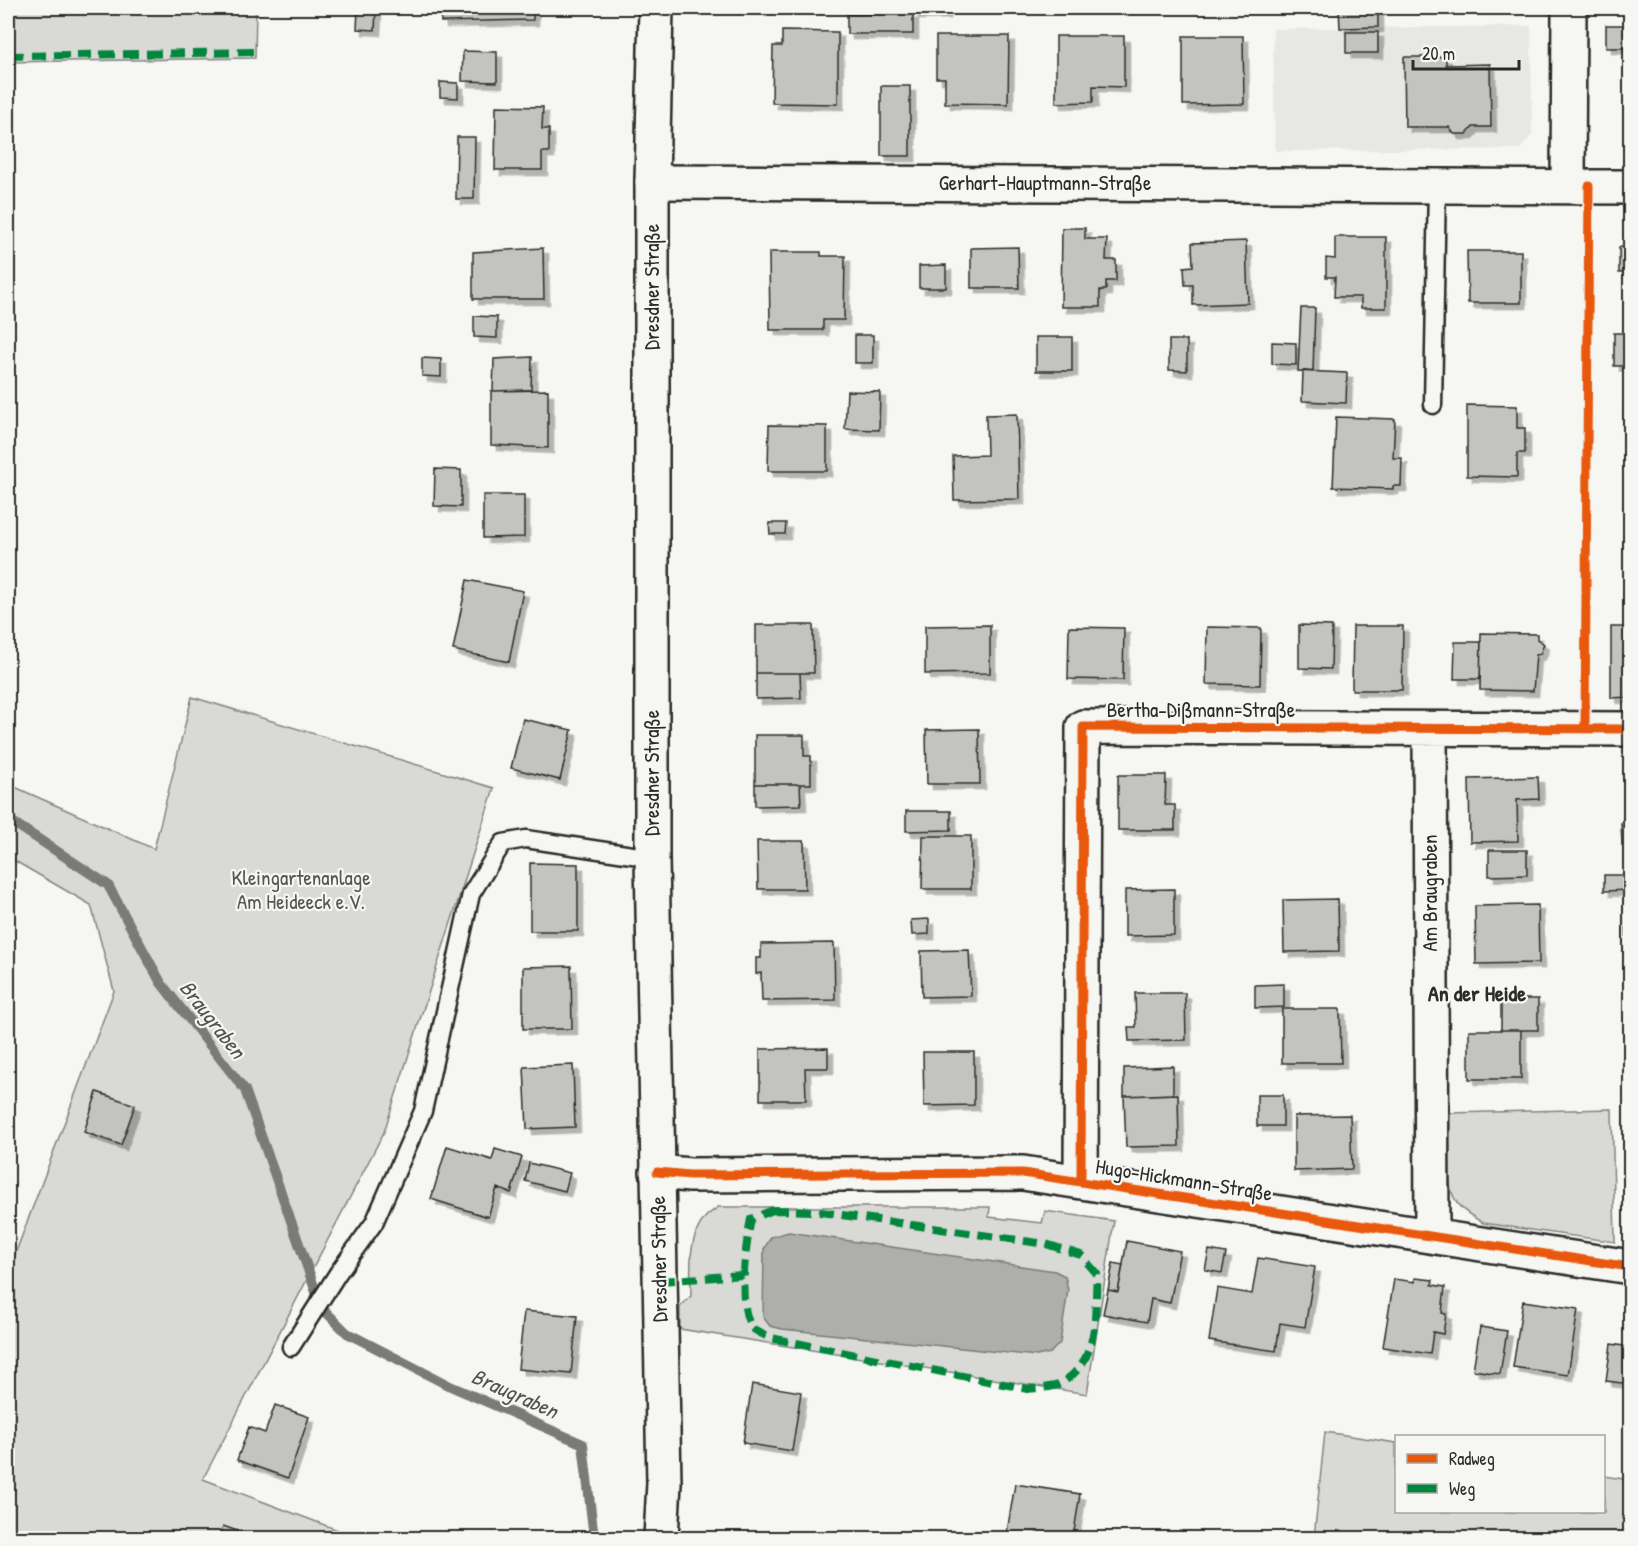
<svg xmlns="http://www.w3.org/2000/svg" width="1638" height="1546" font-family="'Patrick Hand',sans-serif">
	<defs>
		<filter id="shadow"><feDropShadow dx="5.5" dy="5.5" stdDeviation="0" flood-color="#0004"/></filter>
	</defs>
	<rect width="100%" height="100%" fill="#f6f6f2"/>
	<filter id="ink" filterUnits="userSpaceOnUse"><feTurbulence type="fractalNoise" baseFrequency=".0167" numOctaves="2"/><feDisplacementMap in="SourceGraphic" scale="12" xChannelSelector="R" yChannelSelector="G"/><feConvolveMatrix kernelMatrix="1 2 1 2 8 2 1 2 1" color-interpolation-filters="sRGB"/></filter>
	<g filter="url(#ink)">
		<path fill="#e7e7e3" d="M1531,26L1532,135L1520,149L1275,151L1273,29Z"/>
		<path fill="#d9d9d5" stroke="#828280" stroke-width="1.5" d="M8,8H256L255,58L8,62Z
			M192,697L494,788L384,1132L203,1479L359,1538H8V1273L114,991L91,905L8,857V784L154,849Z
			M1612,1109L1615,1242L1483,1223C1474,1217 1463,1212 1457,1203C1443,1183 1449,1137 1449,1113Z
			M718,1207H990L989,1217L1042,1223L1045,1211L1114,1221L1087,1394L680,1329V1307L691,1296C691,1271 687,1240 704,1219C707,1214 714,1211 718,1207Z
			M1325,1432L1396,1443V1512H1604V1476L1630,1480V1538H1314Z"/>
		<path fill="#aeaeab" stroke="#7a7a78" stroke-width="1.5" d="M789,1232L1055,1271L1065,1276L1068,1290L1060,1343L1050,1353L1037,1356L782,1329L770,1326L763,1317L764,1249L771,1237Z"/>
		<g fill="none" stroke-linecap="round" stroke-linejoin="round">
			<path stroke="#7a7a78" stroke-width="10" d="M8,819L108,885L161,983L245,1090L317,1295
				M322,1308L347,1333L448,1385L583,1444L594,1538"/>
		</g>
		<path fill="#c3c3c0" stroke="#2b2b2b" stroke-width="1.5" filter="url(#shadow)" d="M440,8H533V20L441,22Z
			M913,8H945V13L913,14Z
			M1339,8H1378V27L1340,28Z
			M358,9L376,10L375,30L357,29Z
			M847,14H913V34H847Z
			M1606,25H1630V48H1606Z
			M782,31L838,32V104L772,103L773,46H782Z
			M1346,32H1378V53H1346Z
			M936,36H1009L1008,104L945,103V78H936Z
			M1056,36H1124V87L1093,86V102L1056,103Z
			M1183,36H1243L1244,104L1183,105Z
			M463,51L497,52V82L462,81Z
			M1404,57H1446V65L1490,64L1491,127H1473L1467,134H1454L1449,127H1405Z
			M440,82L458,83V98L440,97Z
			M881,86H910V156H881Z
			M496,106L543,107L542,129H549V152H542V170H495Z
			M457,137H475L474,199H456Z
			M1062,228H1085V239H1107L1106,260H1116V281H1106V290H1100V307H1061Z
			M1335,237H1386V308H1361V297H1334L1335,277H1326V258L1335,259Z
			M1246,241L1248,303L1193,305V285H1185L1184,267L1193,266L1192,243Z
			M1018,247L1019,288H971V248Z
			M1619,247H1630V273H1619Z
			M543,248L544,299H473V252Z
			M1467,251H1521V303H1468Z
			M769,252H821V256H845L844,320H823V330H770Z
			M946,265V288H919V266Z
			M1301,308H1315L1313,372L1298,371Z
			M474,316L497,317V338L474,337Z
			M1614,333H1630V366H1614Z
			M855,335H873V363H855Z
			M1036,337H1072V371H1036Z
			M1169,340H1187V371L1169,370Z
			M1272,342L1296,343V365L1272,364Z
			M532,357L531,390L493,391L494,359Z
			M422,358L441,359V377L422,376Z
			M1303,371L1347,373L1346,403L1302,401Z
			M548,390V448L491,445V391Z
			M847,391L880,392L879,430L845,429Z
			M1624,404H1630V426H1624Z
			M1467,405L1517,406V428H1525V453H1517V477L1467,476Z
			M1017,414L1019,499L954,500L953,456L987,455L986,415Z
			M1336,417L1395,419L1393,458H1402L1401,486H1393V489L1333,487Z
			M769,425L827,426V471H768Z
			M435,469L461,470V507L434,506Z
			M483,495H524V537L483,538Z
			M769,523H786L785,534H770Z
			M467,580L523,591L509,662L453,650Z
			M756,625H813L814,673H756Z
			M990,625V673L925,674V626Z
			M1299,625L1332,626L1331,669L1299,668Z
			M1353,626H1403L1402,690H1352Z
			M1069,627L1124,628L1123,680L1068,679Z
			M1207,627L1261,628L1260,685L1206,684Z
			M1611,627H1630V697L1611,698Z
			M1481,633L1537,634V639L1544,644L1540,654L1536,655L1533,691L1480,690Z
			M1455,642H1481L1480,679H1454Z
			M756,673H800L801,698L756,699Z
			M523,719L572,730L560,780L511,768Z
			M979,729L980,784H927L926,730Z
			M755,735H804V756H811V784H755Z
			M1118,775H1166L1165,805H1175V830H1118Z
			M1538,777L1539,799L1517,800L1518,841L1470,842L1469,779Z
			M755,784H800L801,805L755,806Z
			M1624,799H1630V845H1622L1621,823H1624Z
			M906,811H951V830L906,831Z
			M923,836H971V889H922Z
			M757,841H804L805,889H758Z
			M1489,850H1527V875L1489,876Z
			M530,863L578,864V931H530Z
			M1604,875H1630V890L1604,891Z
			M1174,889V935L1125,936V890Z
			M1338,899L1339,951L1284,952L1283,900Z
			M1626,901H1630V956H1627Z
			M1538,905L1539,963L1476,964L1475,906Z
			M929,919V934L912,935L911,920Z
			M834,943L835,1000L762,1001L761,973L756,974V958H761V944Z
			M969,950L971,996L922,997L921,951Z
			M571,966L572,1029H523V967Z
			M1284,984V1007L1255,1008V985Z
			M1135,993H1185L1186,1040L1129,1041L1128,1027H1136Z
			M1501,999H1538V1030H1501Z
			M1282,1009H1340L1341,1063H1282Z
			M1469,1030H1521V1079H1469Z
			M828,1048V1068H805L806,1100H760V1049Z
			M923,1052H974V1105L924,1106Z
			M573,1065L575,1127L527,1129L524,1067Z
			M1173,1066V1094L1124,1096V1068Z
			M97,1092L135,1105L121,1145L84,1132Z
			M1178,1094L1179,1146L1126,1147L1124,1096Z
			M1257,1095H1283V1126H1257Z
			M1350,1115L1352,1169L1294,1171V1116Z
			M447,1146L492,1160L495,1149L522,1157L511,1193L497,1188L488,1217L431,1199Z
			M529,1163L570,1173L565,1191L525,1181Z
			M1127,1241L1180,1251L1170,1303L1151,1299L1147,1322L1103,1314L1108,1290L1118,1292Z
			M1209,1250L1226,1253L1222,1273L1205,1270Z
			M1258,1258L1315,1267L1305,1327L1280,1323L1276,1351L1209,1341L1217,1288L1252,1294Z
			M1113,1263L1123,1265L1118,1292L1108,1290Z
			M1415,1278L1433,1280L1432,1285L1445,1287L1442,1313L1446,1314L1443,1334L1433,1332L1430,1354L1383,1347L1394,1279L1415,1282Z
			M1523,1301L1578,1309L1568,1375L1513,1367Z
			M524,1311L577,1316L571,1374L518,1369Z
			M1480,1327L1507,1331L1500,1374L1473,1370Z
			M1611,1344L1630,1347V1384L1606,1381Z
			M752,1384L801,1392L792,1451L743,1443Z
			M275,1405L309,1417L288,1478L237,1460L249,1427L265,1433Z
			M1015,1484L1080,1494L1073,1538H1006Z
			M223,1526L249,1535L248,1538H219Z"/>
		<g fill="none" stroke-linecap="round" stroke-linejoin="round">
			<g stroke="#2b2b2b" stroke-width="21">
				<path id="service" d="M1433,405L1437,185
					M291,1347L338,1273L374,1223L423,1111L471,894L503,843L526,839L652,858"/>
			</g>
			<g stroke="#2b2b2b" stroke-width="38">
				<path id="minor" d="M652,182L1630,187
					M1568,186L1569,8
					M1430,729L1432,1236
					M657,1172L690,1175L1023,1173L1630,1267
					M1081,1182L1083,727L1630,729"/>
			</g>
			<g stroke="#2b2b2b" stroke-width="38">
				<path id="secondary" d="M656,8L652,182V858L664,1483L661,1538"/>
			</g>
			<use href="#service" stroke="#f6f6f2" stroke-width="16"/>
			<use href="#minor" stroke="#f6f6f2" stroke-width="33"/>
			<use href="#secondary" stroke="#f6f6f2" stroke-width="33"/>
			<path stroke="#00873e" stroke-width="8" stroke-dasharray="15 8" stroke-linecap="butt" d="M8,56L255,52
				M773,1210L814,1211L1046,1244L1081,1255L1097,1274C1094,1316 1101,1360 1060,1384C1052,1388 1037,1388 1028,1389L771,1338C765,1335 755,1332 751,1326C737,1304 746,1244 751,1219Z
				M660,1281L743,1275"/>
			<g stroke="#f6f6f2" stroke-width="13">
				<path id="cycleway" d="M1585,729L1589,186
					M657,1172L690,1175L1023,1173L1630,1267
					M1081,1182L1083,727L1630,729"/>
			</g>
			<use href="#cycleway" stroke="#e8590c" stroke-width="9"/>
		</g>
	</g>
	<g text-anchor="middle" stroke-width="4.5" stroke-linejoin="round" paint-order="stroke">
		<g font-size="21" fill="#2b2b2b" stroke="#f6f6f2">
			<text x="1045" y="190">Gerhart-Hauptmann-Straße</text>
			<text transform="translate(652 287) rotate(-90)" y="7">Dresdner Straße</text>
			<text x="1201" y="717">Bertha-Dißmann-Straße</text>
			<text transform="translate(652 773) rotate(-90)" y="7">Dresdner Straße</text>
			<text transform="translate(1430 893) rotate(-90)" y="7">Am Braugraben</text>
			<text transform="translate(1184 1180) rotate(9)" y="7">Hugo-Hickmann-Straße</text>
			<text transform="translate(659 1259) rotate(-91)" y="7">Dresdner Straße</text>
		</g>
		<g font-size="21" fill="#565656" stroke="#f6f6f2">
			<text x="301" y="885">Kleingartenanlage<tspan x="301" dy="24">Am Heideeck e.V.</tspan></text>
		</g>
		<g font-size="22" font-weight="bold" fill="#2b2b2b" stroke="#f6f6f2">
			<text x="1477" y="1001">An der Heide</text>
		</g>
		<g font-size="22" font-style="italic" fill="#525251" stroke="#f6f6f2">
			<text transform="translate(213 1019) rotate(52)" y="8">Braugraben</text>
			<text transform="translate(515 1393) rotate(24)" y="8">Braugraben</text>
		</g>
	</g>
	<rect width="1638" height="1546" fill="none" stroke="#f6f6f2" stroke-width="30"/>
	<rect x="15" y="15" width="1608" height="1516" fill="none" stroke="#2b2b2b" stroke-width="2" filter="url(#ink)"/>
	<rect x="1395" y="1435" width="210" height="78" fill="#f6f6f2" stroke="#a5a5a2" stroke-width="1.5"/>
	<rect x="1407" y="1454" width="30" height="9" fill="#e8590c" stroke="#a5a5a2" stroke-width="1.5"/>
	<text x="1449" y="1465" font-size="18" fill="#2b2b2b">Radweg</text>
	<rect x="1407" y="1484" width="30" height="9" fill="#00873e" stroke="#a5a5a2" stroke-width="1.5"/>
	<text x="1449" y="1495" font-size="18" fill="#2b2b2b">Weg</text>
	<path d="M1413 60v9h106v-9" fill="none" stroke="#2b2b2b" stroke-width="3"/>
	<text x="1422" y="60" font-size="18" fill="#2b2b2b" stroke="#f6f6f2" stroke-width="4.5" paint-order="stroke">20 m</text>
</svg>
